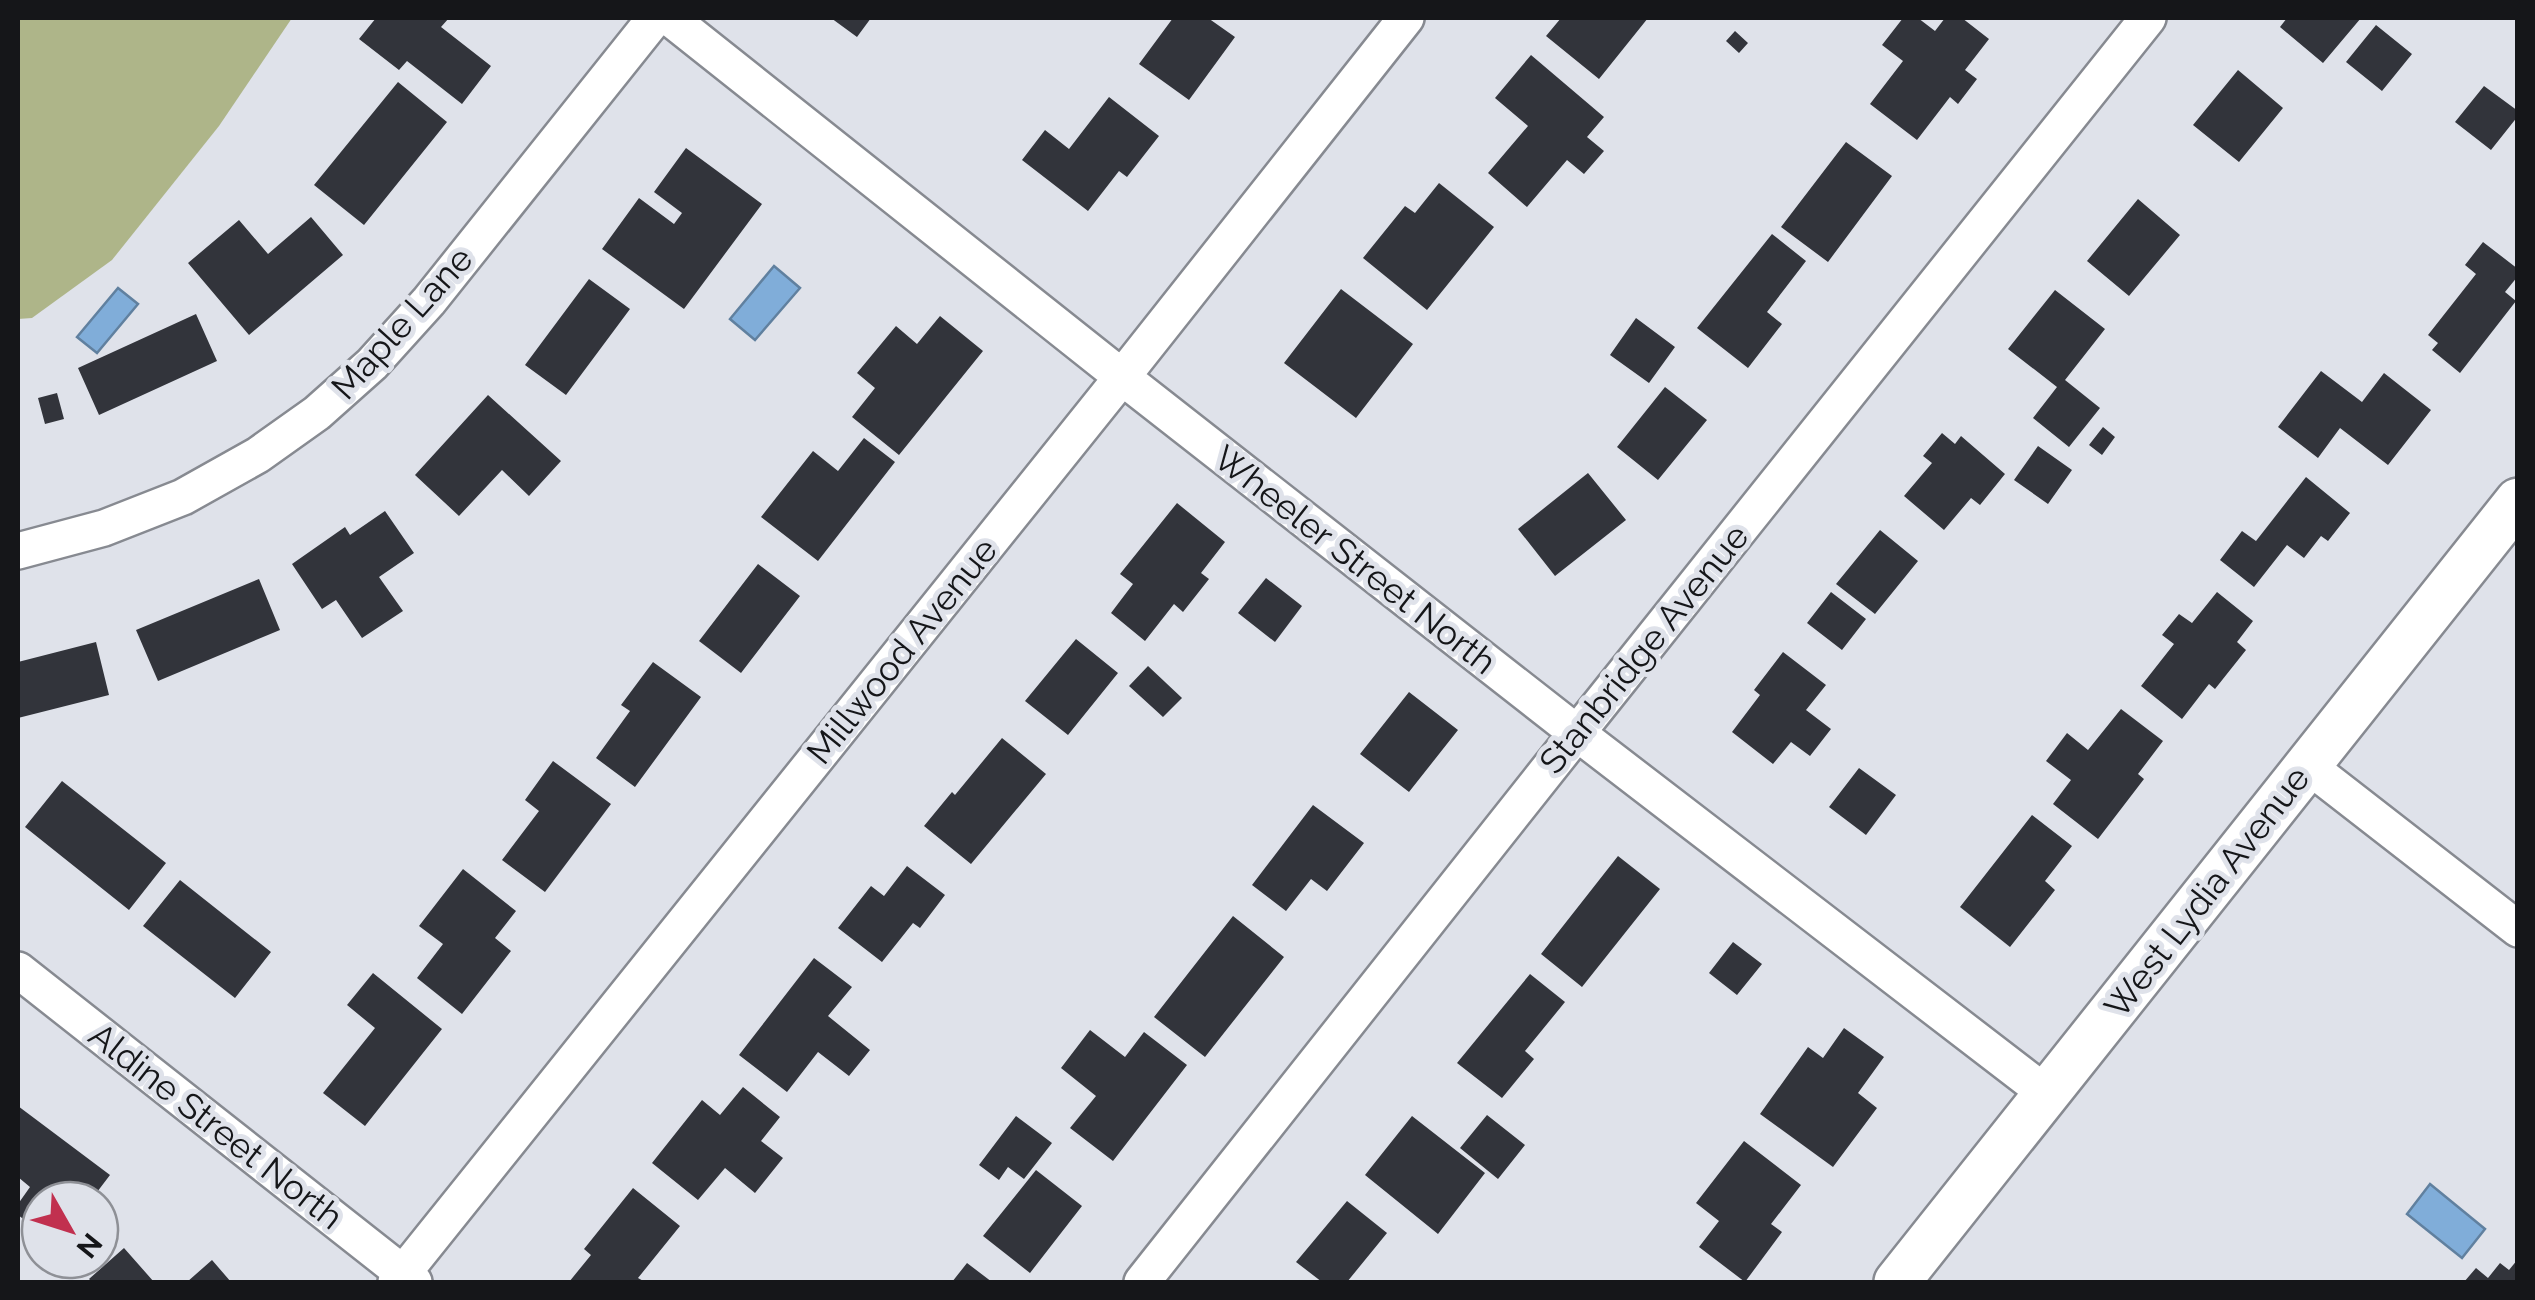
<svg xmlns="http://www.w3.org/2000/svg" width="2535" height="1300" font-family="Raleway,sans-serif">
	<rect width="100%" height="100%" fill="#dfe2ea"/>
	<path fill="#aeb589" d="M18,18H292L219,126L112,260L32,318L18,319Z"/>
	<path fill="#80add9" stroke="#60809f" stroke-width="2.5" d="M774,266L800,288L755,340L730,319Z
		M118,288L138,304L97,353L77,337Z
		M2430,1184L2485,1229L2462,1258L2407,1214Z"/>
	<path fill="#32343b" d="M376,18H449L441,27L491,66L462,104L407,61L399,70L359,39Z
		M831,18H871L857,37Z
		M1173,18H1208L1235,37L1189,100L1139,64Z
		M1561,18H1648L1599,79L1546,36Z
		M1903,18H1918L1935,31L1945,18H1962L1989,39L1965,70L1977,79L1958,104L1950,97L1917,140L1870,104L1903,61L1882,45Z
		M2287,18H2361L2323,63L2280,27Z
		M2376,25L2412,54L2382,91L2346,62Z
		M1735,31L1748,43L1739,53L1726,41Z
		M1531,55L1604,117L1587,137L1604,151L1584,174L1567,160L1527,207L1488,173L1528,126L1495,98Z
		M2238,70L2283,108L2239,162L2193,125Z
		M398,82L447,122L364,225L314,185Z
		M2484,86L2518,111V116L2491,150L2455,122Z
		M1109,97L1159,136L1127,177L1119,171L1088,211L1022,160L1045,130L1069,149Z
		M1846,142L1892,176L1828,262L1781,227Z
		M686,148L762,204L684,309L602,249L639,198L674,224L682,213L654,192Z
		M1439,183L1494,227L1427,310L1363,258L1405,206L1415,213Z
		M2138,199L2180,235L2129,296L2087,261Z
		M311,217L343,255L249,335L188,263L239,220L268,254Z
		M1772,234L1806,261L1767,312L1782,324L1748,368L1697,328Z
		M2483,242L2518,269V276L2505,292L2516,301L2460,373L2432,350L2438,343L2428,335L2476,274L2465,265Z
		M589,279L630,309L566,395L525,365Z
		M1341,289L1413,344L1356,418L1284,363Z
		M2055,290L2105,329L2065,380L2100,408L2069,447L2033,418L2057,387L2008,349Z
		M196,314L217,361L99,415L78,368Z
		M940,316L983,351L899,455L852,417L875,388L857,373L896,326L917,344Z
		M1636,318L1675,347L1649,383L1610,355Z
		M2321,371L2362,402L2384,373L2431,410L2388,465L2340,428L2318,458L2278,427Z
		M1665,387L1707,420L1658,480L1617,447Z
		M57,393L64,419L45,424L38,398Z
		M488,395L561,461L529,496L502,470L459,516L415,475Z
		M2103,427L2115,437L2102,455L2089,445Z
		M1942,433L1955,444L1961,436L2005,474L1980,505L1971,498L1944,530L1904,496L1932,463L1923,456Z
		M864,438L895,462L818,561L761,517L813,451L838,471Z
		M2038,446L2072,470L2048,504L2014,480Z
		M1588,473L1626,520L1555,576L1518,529Z
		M2306,477L2350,513L2328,541L2321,536L2304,558L2287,545L2254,587L2220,560L2242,531L2256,541Z
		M1177,503L1225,542L1201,573L1209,579L1183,612L1174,604L1145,641L1111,613L1133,584L1120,574Z
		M385,511L414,553L379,577L403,611L362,638L336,600L322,609L292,564L345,527L350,535Z
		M1880,530L1918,561L1875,614L1836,584Z
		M758,564L800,596L741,673L699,641Z
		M1266,578L1302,606L1275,642L1238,613Z
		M259,579L280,630L158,681L136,630Z
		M1831,592L1866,619L1842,650L1807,623Z
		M2217,592L2253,621L2237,642L2246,650L2215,689L2209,684L2182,719L2141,686L2174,644L2162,635L2179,614L2192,623Z
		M1076,639L1118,673L1068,735L1025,701Z
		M96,642L109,695L18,718V662Z
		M1783,652L1826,685L1806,710L1831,729L1810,756L1791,742L1773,764L1732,732L1760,695L1754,690Z
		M653,662L701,697L635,787L596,758L630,711L621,705Z
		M1148,666L1182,698L1163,717L1129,686Z
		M1409,692L1458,730L1409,792L1360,754Z
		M2121,709L2163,741L2138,774L2144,779L2098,839L2053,804L2071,780L2046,761L2067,733L2088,750Z
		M1002,738L1046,774L971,864L924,826L952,792L955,795Z
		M553,761L611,804L545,892L502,860L539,811L525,800Z
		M1859,768L1896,795L1866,835L1829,807Z
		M62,781L166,863L129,910L25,827Z
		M1313,805L1364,843L1327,891L1311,879L1286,911L1252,885Z
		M2032,815L2072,846L2045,881L2055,890L2010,947L1960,907Z
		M1618,856L1660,889L1582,987L1541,954Z
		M907,866L945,895L920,928L913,923L882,962L838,928L871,886L884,896Z
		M463,869L516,911L495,938L511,951L462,1014L417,978L443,944L419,926Z
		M180,880L271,952L235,998L143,926Z
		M1233,916L1284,957L1205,1057L1154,1017Z
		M1733,942L1762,964L1737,995L1709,973Z
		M814,958L852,987L828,1016L870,1050L849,1076L818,1052L787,1092L739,1055Z
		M373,973L442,1029L365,1126L323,1093L375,1028L347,1005Z
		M1530,974L1565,1002L1525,1051L1534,1059L1502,1098L1457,1063Z
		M1844,1028L1884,1057L1858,1093L1877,1108L1833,1167L1760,1114L1808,1047L1823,1058Z
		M1090,1030L1125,1057L1144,1032L1187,1065L1113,1161L1070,1128L1096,1096L1061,1068Z
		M743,1087L780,1117L761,1141L783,1158L755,1193L725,1168L698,1200L652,1163L702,1100L720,1115Z
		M18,1106L110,1175L91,1200H40V1227L38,1230L18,1215V1204L30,1187L18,1177Z
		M1487,1115L1525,1145L1498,1179L1460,1148Z
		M1016,1116L1052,1143L1024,1179L1008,1167L999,1180L979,1165Z
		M1412,1116L1485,1173L1438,1234L1365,1175Z
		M1744,1141L1801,1185L1771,1224L1782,1232L1745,1282L1699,1247L1719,1221L1696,1203Z
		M1036,1170L1082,1206L1030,1273L983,1236Z
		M633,1188L680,1226L638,1278L645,1282H569L591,1255L584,1249Z
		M1347,1201L1387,1233L1347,1282H1322L1296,1262Z
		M124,1248L154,1282H92L89,1279Z
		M2518,1259V1282H2464L2476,1268L2488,1278L2500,1263L2509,1270Z
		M212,1260L231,1282H187Z
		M967,1263L992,1282H952Z"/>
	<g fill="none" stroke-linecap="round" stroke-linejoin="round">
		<g stroke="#878a91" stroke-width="40">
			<path id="minor" d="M670,18L1122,377L1577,733L2047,1094
				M18,551L104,528L183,497L258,455L317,413L372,364L429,301L655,18
				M2307,765L2518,929
				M18,970L414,1282
				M396,1282L1122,377L1406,18
				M1142,1282L1577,733L2148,18"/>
		</g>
		<g stroke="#878a91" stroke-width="50">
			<path id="tertiary" d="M1897,1282L2518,501"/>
		</g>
		<use href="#minor" stroke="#fff" stroke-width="35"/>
		<use href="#tertiary" stroke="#fff" stroke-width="45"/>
	</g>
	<g text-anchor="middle" stroke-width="10" stroke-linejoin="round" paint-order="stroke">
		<g font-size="35" fill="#151619" stroke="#dfe2ea">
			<text transform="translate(402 323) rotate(-48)" y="12">Maple Lane</text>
			<text transform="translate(1355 560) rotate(38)" y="12">Wheeler Street North</text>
			<text transform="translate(1644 649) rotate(-51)" y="12">Stanbridge Avenue</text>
			<text transform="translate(902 651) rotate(-51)" y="12">Millwood Avenue</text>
			<text transform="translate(2207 892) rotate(-52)" y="12">West Lydia Avenue</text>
			<text transform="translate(216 1126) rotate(38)" y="12">Aldine Street North</text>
		</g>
	</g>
	<rect width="2535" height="1300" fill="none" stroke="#151619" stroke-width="40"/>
	<g transform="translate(70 1230) rotate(129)"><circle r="48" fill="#dfe2ea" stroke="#8e9096" stroke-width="2.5"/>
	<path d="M0-8L18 38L0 25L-18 38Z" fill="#c1304f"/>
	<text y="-15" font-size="28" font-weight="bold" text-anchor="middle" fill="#151619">N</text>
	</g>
</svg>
